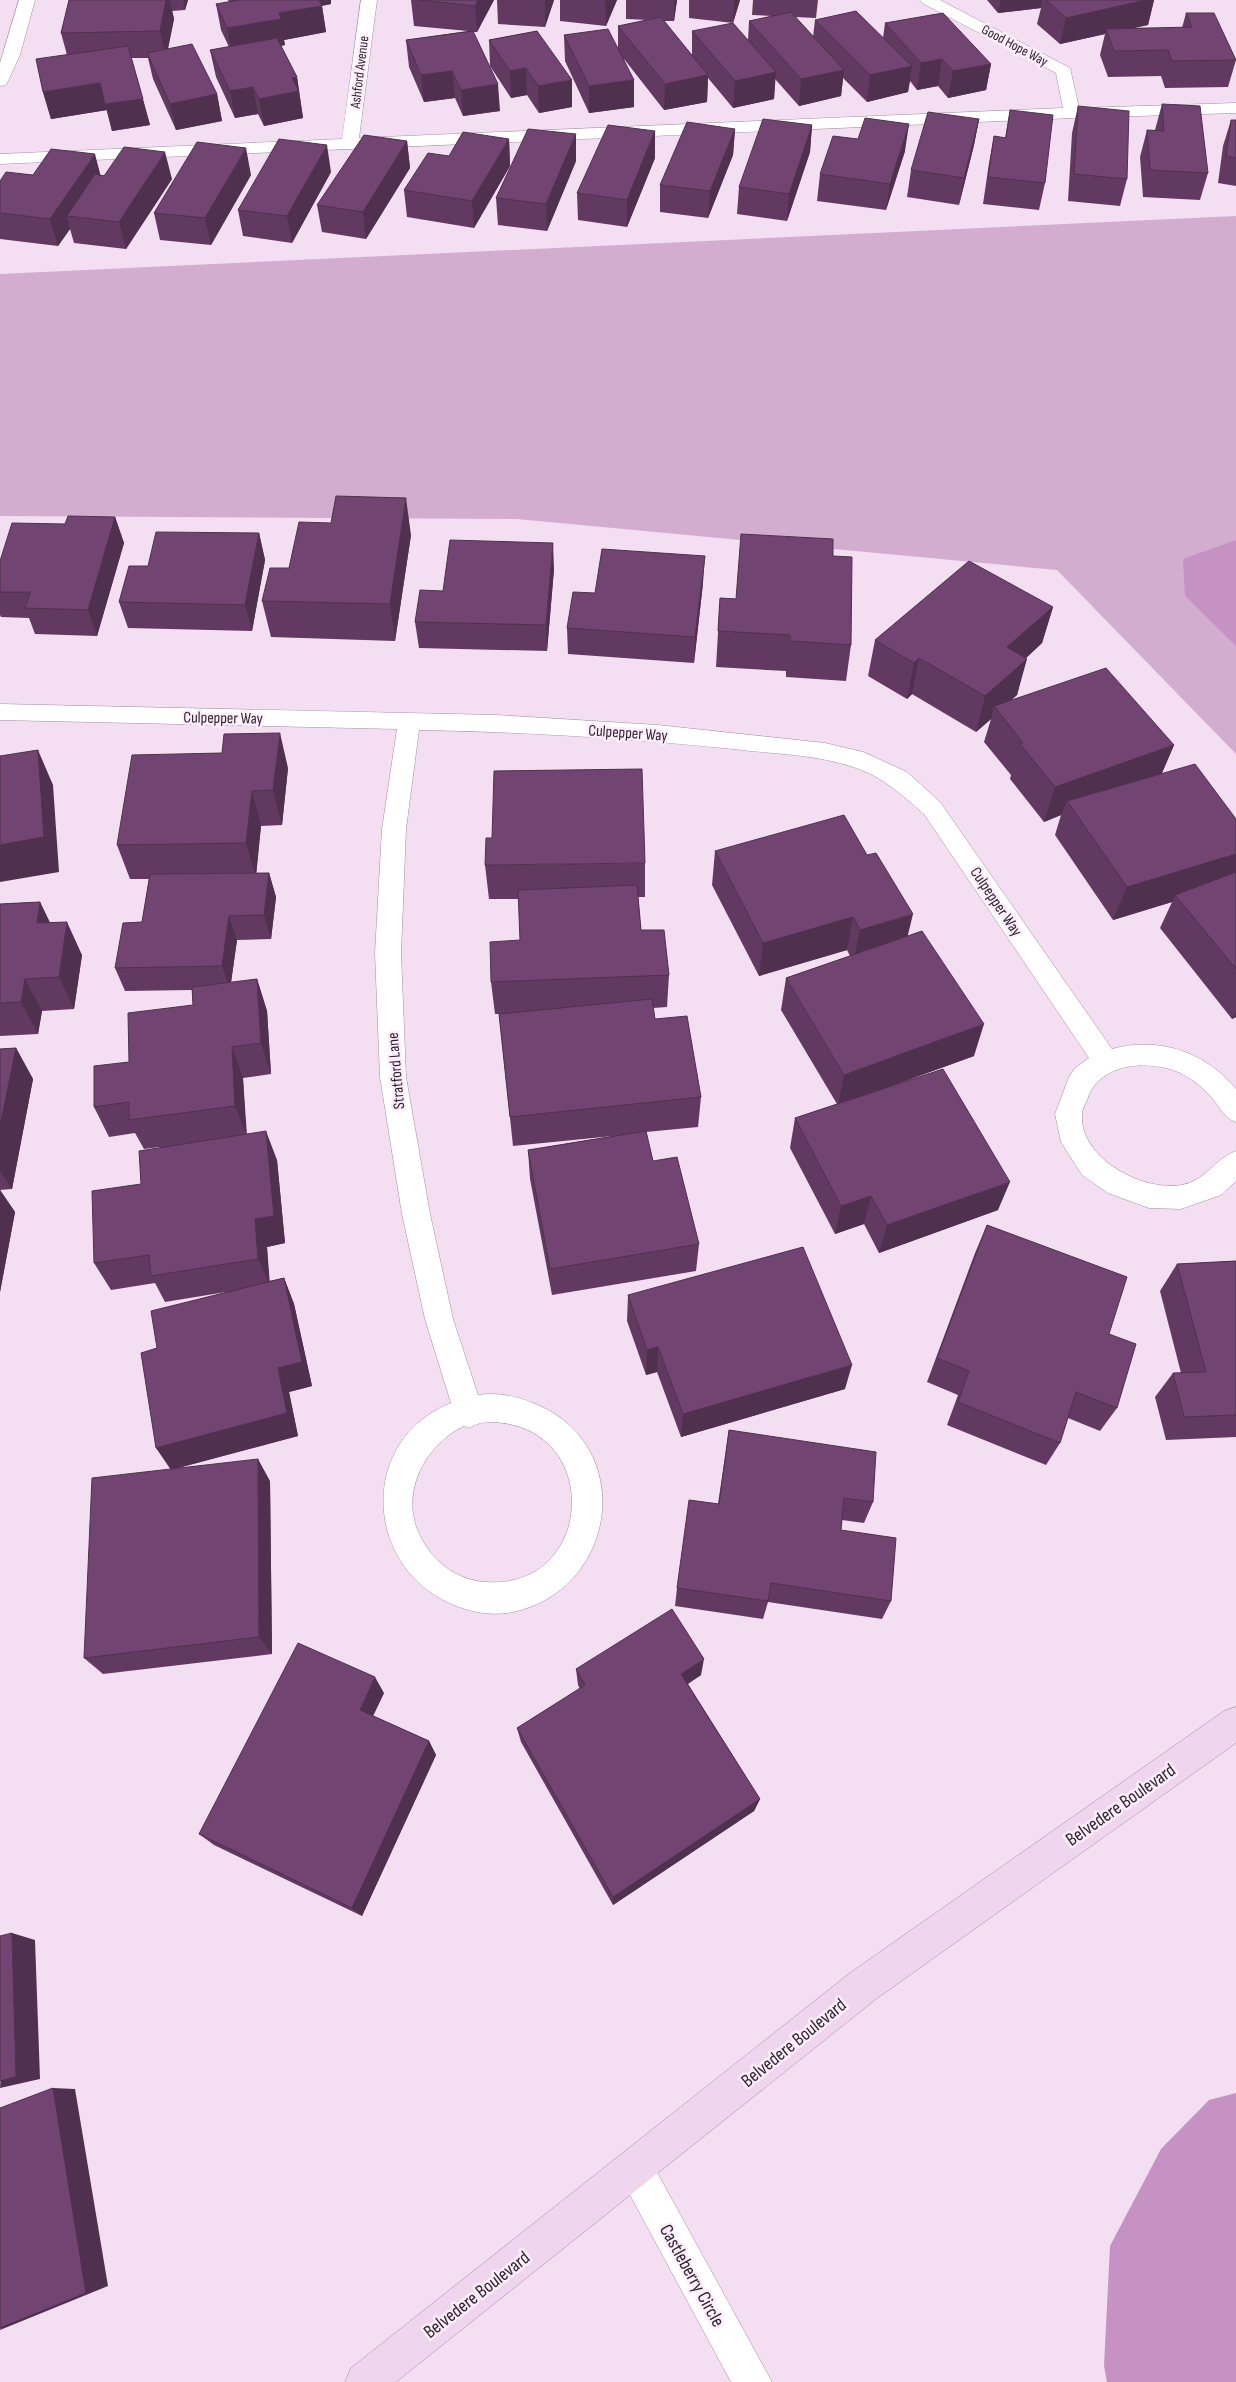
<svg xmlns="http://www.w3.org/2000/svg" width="1236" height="2382" font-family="'Sofia Sans Condensed',sans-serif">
	<rect width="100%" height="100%" fill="#f4dff2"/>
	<path fill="#d2add0" d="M1236,216V754L1057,570L517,519L0,516V274Z"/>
	<path fill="#c692c3" d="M1236,540V646L1185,596L1183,559Z
		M1236,2093V2382H1107L1104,2366L1110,2246L1161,2149L1209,2100Z"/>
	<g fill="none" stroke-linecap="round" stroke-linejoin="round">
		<g stroke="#a28fa1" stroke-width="1">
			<path id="street" d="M19,0H35L20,55L8,81L6,85L0,86V63Z
				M361,0H377L359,138L1063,108L1056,73L922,3L920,0H940L1070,68L1079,108L1236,103V113L1072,118L0,164V154L342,139Z
				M0,704L497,715L658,725L825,743L863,752L907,772L940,802L1112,1049C1158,1036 1206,1052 1236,1089V1122C1224,1118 1221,1109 1213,1099C1201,1085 1184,1072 1166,1068C1136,1061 1097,1067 1087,1100C1085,1104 1082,1110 1082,1114C1079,1159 1144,1192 1182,1185C1207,1180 1214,1159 1236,1151V1181L1221,1195L1181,1209L1149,1208L1108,1193L1082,1175L1061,1142L1055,1114L1069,1077L1075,1068L1089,1058L924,814C902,795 883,777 856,768C817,754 773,754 733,749C628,738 524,732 419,730L406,829L401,953L406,1077L430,1214L453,1319L478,1395C497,1392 515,1396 533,1403C637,1443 619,1589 513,1612C493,1616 473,1613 454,1605C364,1569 357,1440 451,1403L425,1319L402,1214L380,1077L375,953L382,829L397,729L0,720ZM493,1422C605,1427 594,1591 485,1582C459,1580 437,1565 424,1543C396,1500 422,1446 464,1426L469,1428L480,1423Z
				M635,2150L648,2156L772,2382H731L616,2169L622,2156Z"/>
		</g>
		<g stroke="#a28fa1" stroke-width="1">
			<path id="secondary" d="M1236,1707V1743L876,1999L396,2382H345L351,2368L850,1973L1224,1711Z"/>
		</g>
		<use href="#street" fill="#fff" fill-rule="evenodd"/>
		<use href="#secondary" fill="#f0d5ef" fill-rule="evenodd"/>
	</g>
	<path fill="#623a61" d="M69,0H188L185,10L172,11L174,19L168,49L217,94L222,121L176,130L153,79L148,58H131L150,125L112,131L107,110L51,119L43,92L67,55L61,33Z
		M228,0H331V4L322,6L326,32L284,40L285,45L281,46L297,77L303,118L264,126L258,114L235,118L216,77L210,50L229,47L221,30L216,4L229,2Z
		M411,0H494L477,32H473L500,111L463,116L455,98L424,102L409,67L406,40L468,31L414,26Z
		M497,0H554L545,27L498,24Z
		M560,0H617L606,26L560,21Z
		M626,0H677L674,21H663L692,55V31L748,40L749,21L773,16L752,15L753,0H818L816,18L795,17L813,37L815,20L883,38L885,23L991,64L986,90L948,98L938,86L917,90L910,81L908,92L867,102L843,78L841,96L799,106L775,79L774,99L733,108L708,78L707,102L664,110L624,59L634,107L589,113L565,61L564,35L618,49V26L648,20L626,19Z
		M689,0H740L733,23L689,18Z
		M987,0H1154L1148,25L1130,28H1182L1186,13L1236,60L1228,87L1165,88L1161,76L1108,77L1100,55L1105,34L1060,44L1037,24L1041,8L998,13Z
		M537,31L572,107L539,113L527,95L511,98L490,66L489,40Z
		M1162,104L1208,173L1200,200L1143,197L1140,157L1147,130H1155Z
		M1078,106L1127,179L1120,206L1068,201L1072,133Z
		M1010,110L1045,183L1039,210L983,204L989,163L994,136L1005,138Z
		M979,119L974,145L959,205L907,197L911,170Z
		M1231,120H1236V186L1218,183L1223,146Z
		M812,125L810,152L787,221L737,214L739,187Z
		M735,129L733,155L708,218L660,212V185Z
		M655,131V158L627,227L578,220L577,193Z
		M576,134V161L547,231L498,225L496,198Z
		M509,139L510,166L474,228L407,217L404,190L449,156Z
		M858,139L905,151L886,210L817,201L820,174Z
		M407,141L410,168L366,239L322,232L317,205Z
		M331,172L292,243L243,236L238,210Z
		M33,175H100L172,179L126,249L74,243L70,229L58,246L0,239V181Z
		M251,175L211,245L160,240L154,213Z
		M115,517L124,543L97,636L35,634L29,618L1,617L0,615V561L65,524Z
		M259,533L265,560L252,631L128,628L119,602L148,566Z
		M411,535L395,641L271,637L262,601L289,568Z
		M833,556L851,645L846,681L786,677V671L716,667L720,598L736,599Z
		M554,569L547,651L419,648L415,622L443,591Z
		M703,583L694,663L568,654L567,628L595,593Z
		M1053,607L1042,643L1026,658L1017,695L1010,701L1174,745L1162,773L1236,819V1017L1232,1019L1160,928L1172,902L1113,920L1055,835L1061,815L1044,822L1010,779L1011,775L984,742L991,719L976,732L912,694L907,699L868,676L875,640Z
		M288,768L282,825L261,826L256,873H269L276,897L271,939L237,940L231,983L257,979L267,1011L271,1074L243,1078L246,1134L277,1160L285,1243L267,1247L269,1281L284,1278L294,1304L312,1386L289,1392L298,1436L177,1468L270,1481L272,1654L103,1674L84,1658L171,1469L157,1348L226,1292L165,1302L155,1283L111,1290L94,1263L141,1184L160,1147L144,1149L135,1133L109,1137L94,1107L129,1062L193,1005L192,990L125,991L115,968L142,922L149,879H130L117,845Z
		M715,851L907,936L974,1056L870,1094L998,1210L879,1253L864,1224L835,1234L790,1148L795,1118L837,1104L781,1010L786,978L850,956L847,950L759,976L712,885Z
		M645,863V897H638L641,930L669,975L667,1007L653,1008L655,1019L701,1097L698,1127L646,1132L653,1161L699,1244L696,1271L552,1295L530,1179L528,1150L613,1136L513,1146L499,1014H495L491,982L520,940L519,899H489L485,865Z
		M40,902L50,923L82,955L74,1009L42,1011L38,1034L0,1036V904Z
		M16,1048L33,1079L12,1189L0,1190L15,1212L0,1292V1049Z
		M987,1225L1109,1334L1117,1408L1100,1431L1068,1418L1060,1443L1046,1465L947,1425L958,1395L927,1382L975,1253Z
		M1236,1261V1437L1166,1440L1155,1397L1173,1373H1181L1160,1291L1177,1264Z
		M628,1295L845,1389L681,1437L657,1372L646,1375L627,1321Z
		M729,1430L873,1502L864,1523L842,1520L841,1530L891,1601L882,1619L768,1602L763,1619L675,1606L677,1588L718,1504Z
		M576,1669L701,1675L688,1684L760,1799L754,1811L613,1905L521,1742L517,1728L580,1689L578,1685Z
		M384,1693L373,1716L429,1741L436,1755L362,1916L214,1845L199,1834Z"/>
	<path fill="#50304f" d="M166,0H170L174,19L166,57L160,31Z
		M183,0H188L185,10Z
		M233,0H331V4L236,19Z
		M478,0H494L477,32L475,6Z
		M545,0H554L545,27Z
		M605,0H617L606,26Z
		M674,0H677L674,21Z
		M734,0H740L733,23Z
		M1001,0H1042L1041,8L998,13Z
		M1146,0H1154L1148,25L1108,34L1106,29L1105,34L1060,44L1066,18Z
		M322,6L326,32L284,40L285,45L232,54L227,28L279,13Z
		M942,59L938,86L917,90L921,63Z
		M991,64L986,90L948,98L953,71Z
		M912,66L908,92L867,102L870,75Z
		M526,68L527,95L511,98L510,71Z
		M844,70L841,96L799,106L801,79Z
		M452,71L455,98L424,102L421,75Z
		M776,72L774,99L733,108L735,81Z
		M708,75L707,102L664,110L665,84Z
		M297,77L303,118L264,126L259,99L292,78Z
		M572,80V107L539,113L538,86Z
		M634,80V107L589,113V86Z
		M100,83L107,110L51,119L43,92Z
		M498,84L500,111L463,116L461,90Z
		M253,87L258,114L235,118L230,91Z
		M217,94L222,121L176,130L170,104Z
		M143,99L150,125L112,131L105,104Z
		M979,119L974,145L959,205L964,178Z
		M909,124L905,151L886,210L890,184Z
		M812,125L810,152L787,221L789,194Z
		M735,129L733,155L708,218L710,191Z
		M655,131V158L627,227V200Z
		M576,134V161L547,231L546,204Z
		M509,139L510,166L474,228L472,201Z
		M407,141L410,168L366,239L363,212Z
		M327,145L331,172L292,243L287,216Z
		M246,148L251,175L211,245L205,218Z
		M165,152L172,179L126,249L119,222Z
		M95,154L102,181L67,216L70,229L58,246L50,219Z
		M406,498L411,535L395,641L390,604Z
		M115,517L124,543L97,636L88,610Z
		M259,533L265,560L252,631L245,605Z
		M553,543L554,569L547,651L546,625Z
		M705,556L703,583L694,663L695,637Z
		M1053,607L1042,643L998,684L1007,647Z
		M919,658L912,694L907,699L914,663Z
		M1027,659L1017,695L998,712L994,706L991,719L976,732L985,696Z
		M280,733L288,768L282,825L273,790Z
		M1174,745L1159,780L1067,801L1061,815L1044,822L1055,787Z
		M38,750L53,785L59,872L0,882V845Z
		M252,791L261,826L256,877L246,843Z
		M1236,854V883L1175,895L1172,902L1113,920L1127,887Z
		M269,873L276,897L271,939L264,915Z
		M40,902L56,935L37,923Z
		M913,914L905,947L853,962L860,930Z
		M229,916L237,940L230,989L222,966Z
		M853,917L847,950L759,976L763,943Z
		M67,922L82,955L74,1009L59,977Z
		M25,979L42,1011L38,1034L21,1002Z
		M257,979L267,1011L271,1074L261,1043Z
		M1236,1012V1017L1232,1019Z
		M984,1024L974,1056L838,1105L844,1075Z
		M232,1047L243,1078L247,1136L235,1106Z
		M16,1048L33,1079L12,1189L0,1171V1127Z
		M266,1131L277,1160L285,1243L267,1247L270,1285L258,1259L255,1219Z
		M1010,1182L998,1210L879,1253L887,1225Z
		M0,1190L15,1212L0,1292Z
		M871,1196L864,1224L835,1234L841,1206Z
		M284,1278L294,1304L312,1386L289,1392L298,1436L171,1470L156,1448L278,1368Z
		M658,1347L657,1372L646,1375L647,1350Z
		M852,1365L845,1389L681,1437L683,1414Z
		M258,1459L270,1481L272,1654L259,1637Z
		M704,1659L701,1675L679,1689L681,1674Z
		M375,1677L384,1693L369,1724L360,1710Z
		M429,1741L436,1755L362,1916L352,1908Z
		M760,1799L754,1811L613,1905V1897Z
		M12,1933L35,1940L40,2079L0,2088Z
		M53,2088L75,2089L108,2286L0,2330Z"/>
	<path fill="#724471" stroke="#50304f" d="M69,0H166L160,31L61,33Z
		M239,0H319L322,6L279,13L281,19L227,28L216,4Z
		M419,0H478L475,6Z
		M1046,0H1146L1066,18Z
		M856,11L912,66L870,75L815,20Z
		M791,12L844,70L801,79L749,21Z
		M943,13L991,64L953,71L942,59L921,63L885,23Z
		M1186,13H1214L1236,60L1172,61L1168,50L1114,51L1106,29L1192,27Z
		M661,17L708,75L665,84L618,26Z
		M733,23L776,72L735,81L692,31Z
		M608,29L634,80L589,86L564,35Z
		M473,31L498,84L461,90L452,71L421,75L406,40Z
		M537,31L572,80L538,86L526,68L510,71L489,40Z
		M277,38L297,77L292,78L299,91L259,99L253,87L230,91L210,50Z
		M192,44L217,94L170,104L147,53Z
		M128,46L143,99L105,104L100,83L43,92L36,59Z
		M1162,104L1200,106L1208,173L1150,170L1147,130L1164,131Z
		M1078,106L1129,111L1127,179L1074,174Z
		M1010,110L1053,115L1045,183L988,177L994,136L1006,138Z
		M928,112L979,119L964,178L911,170Z
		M865,118L909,124L890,184L820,174L833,136L858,139Z
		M763,119L812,125L789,194L739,187Z
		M1231,120H1236V158L1226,156Z
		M687,122L735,129L710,191L660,185Z
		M608,125L655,131L627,200L577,193Z
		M528,129L576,134L546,204L496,198Z
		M463,132L509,139L472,201L404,190L428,153L449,156Z
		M364,135L407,141L363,212L317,205Z
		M279,139L327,145L287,216L238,210Z
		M197,142L246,148L205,218L154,213Z
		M124,147L165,152L119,222L67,216L95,174L104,176Z
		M51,149L95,154L50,219L0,213V181L6,172L33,175Z
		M336,496L406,498L390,604L262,601L270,568H289L299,522L331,523Z
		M68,516L115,517L88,610L25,608L30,592H0V561L12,523L65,524Z
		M156,532L259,533L245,605L119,602L129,566H148Z
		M741,534L833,539V556L852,557L851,645L790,641V635L718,631L720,598L736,599Z
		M450,540L553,543L546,625L415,622L420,590L443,591Z
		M602,549L705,556L695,637L567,628L573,592L595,593Z
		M969,561L1053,607L1007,647L1027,659L985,696L919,658L914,663L875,640Z
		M1106,668L1174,745L1055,787L1020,744L1023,743L994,706Z
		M280,733L273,790L252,791L246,843L117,845L132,755L222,753L224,734Z
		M38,750L44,837L0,845V756Z
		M1195,764L1236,819V854L1127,887L1067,801Z
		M642,769L645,863L485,865L486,838H492L494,771Z
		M844,815L867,855L876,853L913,914L860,930L853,917L763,943L715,851Z
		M1236,872V969L1175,895Z
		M269,873L264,915L229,916L222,966L115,968L123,923L142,922L150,874Z
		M637,885L641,930H664L669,975L491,982L490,942L520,940L518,890Z
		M40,902L37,923L67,922L59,977L25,979L21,1002L0,1003V904Z
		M922,931L984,1024L844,1075L786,978Z
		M257,979L261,1043L232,1047L235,1106L129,1120V1102L94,1107V1066L129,1062L128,1013L193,1005L192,987Z
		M652,999L655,1019L687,1016L701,1097L510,1117L499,1014Z
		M16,1048L0,1127V1049Z
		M943,1069L1010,1182L887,1225L871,1196L841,1206L795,1118Z
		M266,1131L274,1216L255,1219L258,1259L151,1276L149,1255L94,1263L92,1191L141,1184L139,1151Z
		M646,1131L653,1161L677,1157L699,1244L550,1269L528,1150Z
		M987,1225L1127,1277L1109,1334L1136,1344L1117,1408L1076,1392L1060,1443L958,1402L969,1371L937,1358Z
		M803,1247L852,1365L683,1414L658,1347L647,1350L628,1295Z
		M1236,1261V1415L1184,1417L1173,1373L1206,1372L1177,1264Z
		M284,1278L302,1362L278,1368L287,1413L156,1448L141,1353L157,1348L151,1311Z
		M729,1430L876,1452L873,1502L844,1498L841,1530L896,1538L891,1601L771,1583L768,1601L677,1588L689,1500L719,1504Z
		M258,1459L259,1637L84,1658L92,1478Z
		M672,1609L704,1659L681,1674L760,1799L613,1897L517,1728L585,1685L576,1669Z
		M298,1643L375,1677L360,1710L429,1741L352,1908L199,1834Z
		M12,1933L16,2077L0,2081V1936Z
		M53,2088L86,2293L0,2328V2108Z"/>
	<g text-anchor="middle" stroke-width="5" stroke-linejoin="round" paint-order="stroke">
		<g font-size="14" fill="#2d252d" stroke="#feeefd">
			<text transform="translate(1015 45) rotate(28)" y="5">Good Hope Way</text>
			<text transform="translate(359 72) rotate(-83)" y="5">Ashford Avenue</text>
		</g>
		<g font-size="16" fill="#2d252d" stroke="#feeefd">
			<text transform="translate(223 717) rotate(1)" y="6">Culpepper Way</text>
			<text transform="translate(628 732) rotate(4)" y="6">Culpepper Way</text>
			<text transform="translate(997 901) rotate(56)" y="6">Culpepper Way</text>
			<text transform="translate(395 1071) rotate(-95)" y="6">Stratford Lane</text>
		</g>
		<g font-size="19" fill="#2d252d" stroke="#feeefd">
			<text transform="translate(1120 1804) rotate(-35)" y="7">Belvedere Boulevard</text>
			<text transform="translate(793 2042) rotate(-39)" y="7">Belvedere Boulevard</text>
			<text transform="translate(693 2275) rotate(61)" y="7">Castleberry Circle</text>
			<text transform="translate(476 2294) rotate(-38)" y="7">Belvedere Boulevard</text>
		</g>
	</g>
</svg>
